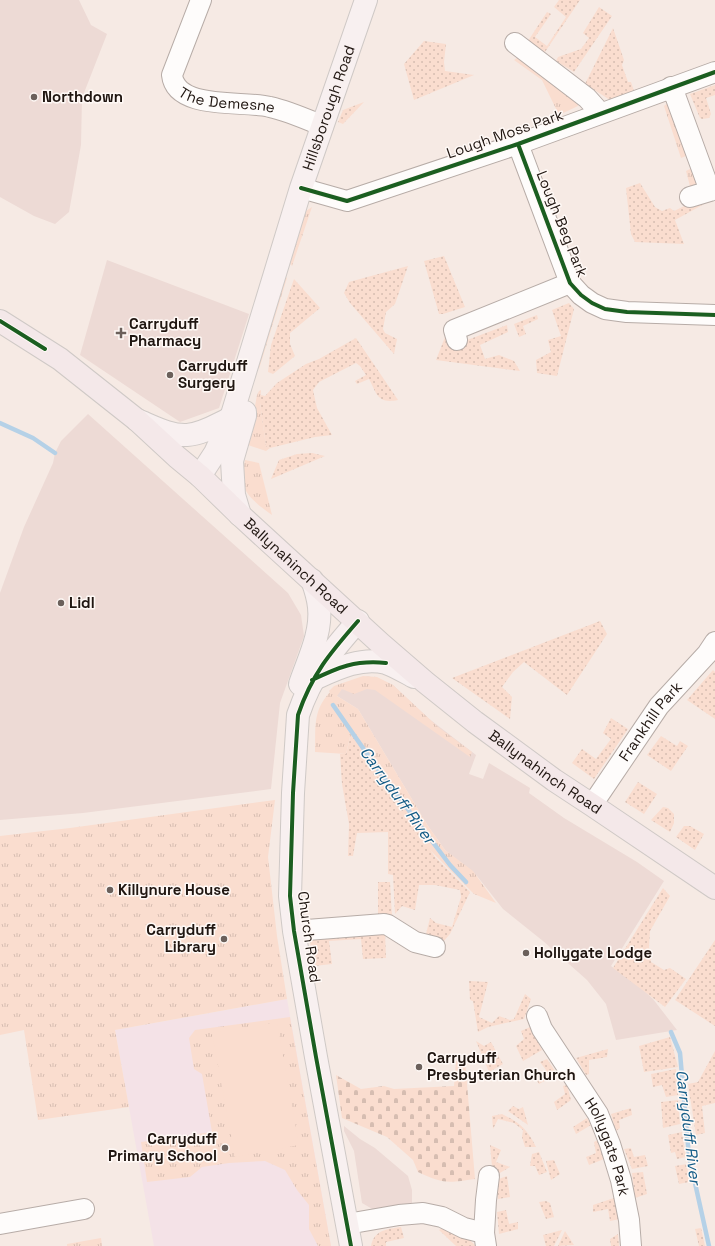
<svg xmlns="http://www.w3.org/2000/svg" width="715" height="1246" font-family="'Space Grotesk',sans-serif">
	<defs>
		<pattern id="grass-tufts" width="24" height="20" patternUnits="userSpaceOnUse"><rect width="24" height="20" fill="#faddcf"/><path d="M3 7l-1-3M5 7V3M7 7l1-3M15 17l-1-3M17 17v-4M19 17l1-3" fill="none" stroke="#d6bdb1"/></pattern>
		<pattern id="cemetery-stones" width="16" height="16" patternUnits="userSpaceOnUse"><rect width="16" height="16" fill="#faddcf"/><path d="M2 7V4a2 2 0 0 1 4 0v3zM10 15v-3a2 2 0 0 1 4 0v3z" fill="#d6bdb1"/></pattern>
		<pattern id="garden-dots" width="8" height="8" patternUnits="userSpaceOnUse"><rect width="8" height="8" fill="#faddcf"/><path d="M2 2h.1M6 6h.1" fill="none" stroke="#d6bdb1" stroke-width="1.8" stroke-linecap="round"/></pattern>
	</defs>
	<rect width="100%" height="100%" fill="#f6eae4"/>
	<path fill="#eddad5" d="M0,0H79L91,25L107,34L82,98L81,145L69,212L55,224L34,216L0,197Z
		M107,260L249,314L219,408L180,422L80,355Z
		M88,414L288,593L301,615L304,636L280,703L271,789L83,813L0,820V593L24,527L53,463L55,453L61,441Z
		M368,676L393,685L428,718L476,755L469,774L483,779L489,763L530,788L529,793L564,818L637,862L664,881L611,966L639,986L653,999L677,1030L616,1040L606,1004L587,980L543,941L503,909L477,876L445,850L428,826L358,709L329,691Z
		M344,1126L360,1139L375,1148L408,1176L412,1190V1203L374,1210L362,1203L354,1151L344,1131Z"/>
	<path fill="#f4e2e7" d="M287,999L331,1246H154L115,1030Z"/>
	<path fill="url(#grass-tufts)" d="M521,55L576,97L578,106L559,115L542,80L514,60Z
		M668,103L691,154L681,158L664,106Z
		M696,166L702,185L691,190L686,171Z
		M312,207L292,266L289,262L306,211Z
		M284,276L287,278L259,369L258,357Z
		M261,390L260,403L266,446L270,448L266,451L248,445L257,395L259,391Z
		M245,460L259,463L272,515C261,507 243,495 242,479C242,473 244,466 245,460Z
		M363,676L377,677L393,685L438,727L472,752L470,757L375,690L367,689L354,694L342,689L337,696L358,709L428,826L445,850L473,871L496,903L474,894L426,846L350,737L346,754L315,752C316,727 312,712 330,692L329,691L334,686Z
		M275,800L268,857L277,936L287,999L115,1030L129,1107L38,1120L24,1030L0,1035V836L70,828Z
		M290,1017L331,1246H318L309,1229V1205L297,1190L285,1170L265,1161L229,1163L202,1167L190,1177L147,1182L141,1142L212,1132L202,1074L194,1069L189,1038L195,1030Z
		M101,1238L102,1246H67V1244Z"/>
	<path fill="url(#cemetery-stones)" d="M465,1060L475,1179C448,1183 443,1184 418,1172L413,1160L387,1137L342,1118L336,1075L361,1089L384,1086L394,1089L454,1086L456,1061Z"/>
	<path fill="#faddcf" d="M277,1022L299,1145L235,1157L212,1033Z"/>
	<path fill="url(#garden-dots)" d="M559,0H580L545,52L528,41L547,12L551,14L535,37L547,46L566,17L554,7Z
		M599,7L612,16L574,72L556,61L558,57L581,49L589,38L583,33Z
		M613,28L624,60L622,65L628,82H631L634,91L610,100L585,84Z
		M424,41L446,44L444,62L445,71L474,75L414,100L404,64Z
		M715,85V95L706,98L711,114L709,118L702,119L700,118L690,94Z
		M364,102L343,124L338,122L343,110Z
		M640,183L655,207L662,211L670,208L674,211L703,197L706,203L675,220L684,244L635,242L631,234L626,188Z
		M444,256L465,307L443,314H439L424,261Z
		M408,266L395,304L386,312L383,329L385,333L397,339L394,354L350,303L344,293L349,282Z
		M294,279L320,308L290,333V344L295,356L273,374L268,372L271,345Z
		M569,303L574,309L557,376L537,373L536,360L551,352L548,340L561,336L552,310Z
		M537,315L538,319L523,326L526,334L519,337L514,324Z
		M507,325L508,332L480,345L485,359L499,355L514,361L520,371L436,360L447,332L454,345Z
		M356,338L398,400C377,404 377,394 369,379L357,384L355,381L366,375L360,366L356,363L319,382L313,390L317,408L332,435L315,437L270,448L266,446L260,403V395L265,396L277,383L306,364L319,359Z
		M312,453L325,456L271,479L279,460L297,454Z
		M600,621L607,634L567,695L524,662L513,672L502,687L512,697L510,719L452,678Z
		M713,670L715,672V719L687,700Z
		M611,718L628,729L594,779L572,763L582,749L596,759L611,739L603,733Z
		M351,734L435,857L470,892L450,934L443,942L426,934L430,918L436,923L452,927L461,897L460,890L435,885H419L415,910L402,906L395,914L393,875L388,874V832L357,833L353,856H348L349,824L342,784L340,754H346Z
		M661,736L677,746L680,741L688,746L671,771L647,755Z
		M638,782L657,794L644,814L625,802Z
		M663,807L668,808L674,814V823L670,832L651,820Z
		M684,826H690L704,834L695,850L676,837Z
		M378,882H390L392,916L378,917Z
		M663,888L670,896L650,931L649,947L651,962L664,970L670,968L686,979L665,1007L613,968Z
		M385,932L386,958L363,959L361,939L329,941L332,964L314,966L309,936Z
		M715,940V1026L675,1000Z
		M469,981L488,982L479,1017L492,1023L499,1016L510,1020L514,1019L525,994L531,999L524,1019L488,1027L478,1032L473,1001L470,1000Z
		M530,1027L542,1050L523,1061L516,1046L524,1039L521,1031Z
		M670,1037L678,1067L644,1072L639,1046Z
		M476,1041L484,1046L491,1042L503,1064L489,1072Z
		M608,1049L607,1057L589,1060V1074L586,1075L576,1058Z
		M715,1051V1103L702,1106L705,1133L696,1135L688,1084L698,1082Z
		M547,1059L557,1074L539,1084L535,1078L546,1070L540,1062Z
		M676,1069L678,1095L666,1097L662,1085L653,1087L651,1074Z
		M567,1085L571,1100L557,1110L554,1102L565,1094L563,1086Z
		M678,1100L680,1124L663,1128L661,1102Z
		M513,1106L519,1109L523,1107L528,1125L508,1111Z
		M631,1108L632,1115L619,1120L620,1128L616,1131L611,1114Z
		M502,1114C520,1123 527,1129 536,1147H525L522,1137L523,1130L514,1123L498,1119L493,1129L492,1116Z
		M587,1118L591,1125L576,1134L573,1127Z
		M682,1132L686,1157L677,1159L675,1152L671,1153L668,1135Z
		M598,1140L604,1159L589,1165L586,1157L596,1153L594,1142Z
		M490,1145L501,1150L496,1162L510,1167L493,1177Z
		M631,1148L634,1157L645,1155L648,1166L632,1169L624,1149Z
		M539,1152L547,1172L539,1175L535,1166H530L532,1154Z
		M554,1160L560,1174L551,1180L546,1161Z
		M687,1164L689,1182L679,1184L675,1166Z
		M643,1172L647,1194L635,1198L632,1173Z
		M507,1176L510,1197L498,1199L496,1180Z
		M617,1197L620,1219L610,1221L608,1209L593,1212V1205Z
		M546,1201L550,1203L554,1217L546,1219L539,1202Z
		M506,1210L509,1224L518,1222V1229L499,1234L497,1212Z
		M401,1227L404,1238L386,1242V1246H371C374,1230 387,1229 401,1227Z
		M444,1227L463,1234L476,1246H456L439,1230Z
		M701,1228L705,1246H699L695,1229Z
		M562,1230L554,1246H546L543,1235Z
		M565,1231L574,1245L558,1246Z
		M618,1234L619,1246H611L610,1239Z"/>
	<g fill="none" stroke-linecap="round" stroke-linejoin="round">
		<path stroke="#b5d1e7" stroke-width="4.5" d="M0,423L33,438L55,453
			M333,705L379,771L450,865L466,882
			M671,1032L680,1053L689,1156L709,1246"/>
		<g stroke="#b7aca7" stroke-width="22">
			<g id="minor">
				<path id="s1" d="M201,0L172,75C176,111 245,100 270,107C288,111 306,119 323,126"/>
				<path d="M515,43L587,98L596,108L597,114"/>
				<path d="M671,87L676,98L710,191L690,197"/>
				<path d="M518,144L570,283L581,295L592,303L605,309L627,312L715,315"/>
				<path d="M301,188L347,201L518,144L715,72"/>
				<path d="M457,340L454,330L570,283"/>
				<path id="s2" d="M592,805L659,706L707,654L715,642"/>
				<path d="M294,931L384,924L388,925L415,942L435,947"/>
				<path id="s3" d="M537,1016L542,1029L598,1114L610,1144L621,1180L629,1220L631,1246"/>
				<path d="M0,1224L84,1209"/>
				<path d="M347,1224L399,1215L423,1213L442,1217L464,1228L484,1233L486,1246"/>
				<path d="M484,1233L486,1200L489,1176"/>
			</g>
		</g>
		<g stroke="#cfc9c6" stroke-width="24">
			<g id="major">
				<path d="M137,420C152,426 170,436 187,435C203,434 218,424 231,418"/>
				<path id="s4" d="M200,476L215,453L231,418L301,188L366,0"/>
				<path d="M240,515L234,495L232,461L245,416V412"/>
				<path d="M312,680C334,670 361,656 386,663C395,666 405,672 414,677"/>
				<path d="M300,684C308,660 322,633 319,607C318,598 315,588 312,580"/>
				<path d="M351,1246L316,1057L294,931L290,896L293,793L298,715C312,674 330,653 358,621"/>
			</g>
		</g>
		<g stroke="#cfc9c6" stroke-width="24">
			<g id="highway">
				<path id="s5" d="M0,321L60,359L137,420L177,457L200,476L240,515L381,644L425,682L475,722L554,780L592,805L715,888"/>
			</g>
		</g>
		<use href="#minor" stroke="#fefcfb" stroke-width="20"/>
		<use href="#major" stroke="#f8f0f0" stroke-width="22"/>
		<use href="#highway" stroke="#f4e8e9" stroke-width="22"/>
		<g stroke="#fff9f6" stroke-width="6">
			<path id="cycleway" d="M518,144L570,283L581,295L592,303L605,309L627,312L715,315
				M301,188L347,201L518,144L715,72
				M0,321L45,349
				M312,680C339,667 355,660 386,663
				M351,1246L316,1057L294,931L290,896L293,793L298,715C312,674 330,653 358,621"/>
		</g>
		<use href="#cycleway" stroke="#1b5e20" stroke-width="4"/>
	</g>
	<g fill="#6b605b" stroke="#fff9f6" stroke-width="1.5">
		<circle cx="34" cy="97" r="4"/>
		<path d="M119 327h4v4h4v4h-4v4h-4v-4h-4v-4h4z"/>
		<circle cx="170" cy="375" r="4"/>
		<circle cx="61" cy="603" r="4"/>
		<circle cx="110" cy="890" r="4"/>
		<circle cx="224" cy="939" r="4"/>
		<circle cx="526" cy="953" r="4"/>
		<circle cx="419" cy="1067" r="4"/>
		<circle cx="225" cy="1148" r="4"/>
	</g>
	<g text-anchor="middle" stroke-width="3" stroke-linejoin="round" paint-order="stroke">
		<g font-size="15" font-weight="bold" fill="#201611" stroke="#fff9f6" text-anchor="start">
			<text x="42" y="102">Northdown</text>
			<text x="129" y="329">Carryduff<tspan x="129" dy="17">Pharmacy</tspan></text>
			<text x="178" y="371">Carryduff<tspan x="178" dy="17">Surgery</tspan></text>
			<text x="69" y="608">Lidl</text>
			<text x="118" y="895">Killynure House</text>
			<text x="216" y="935" text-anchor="end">Carryduff<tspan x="216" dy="17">Library</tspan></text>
			<text x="534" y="958">Hollygate Lodge</text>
			<text x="427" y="1063">Carryduff<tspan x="427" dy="17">Presbyterian Church</tspan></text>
			<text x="217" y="1144" text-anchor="end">Carryduff<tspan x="217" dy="17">Primary School</tspan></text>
		</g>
		<g font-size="15" fill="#201611" stroke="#fff9f6">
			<text dy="5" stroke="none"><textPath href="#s1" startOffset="147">The Demesne</textPath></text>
			<text dy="5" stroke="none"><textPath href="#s4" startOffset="391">Hillsborough Road</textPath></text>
			<text transform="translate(505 134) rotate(-19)" y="5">Lough Moss Park</text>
			<text transform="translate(562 224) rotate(68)" y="5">Lough Beg Park</text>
			<text dy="5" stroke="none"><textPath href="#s5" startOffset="385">Ballynahinch Road</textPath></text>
			<text dy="5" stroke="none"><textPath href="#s2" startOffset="102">Frankhill Park</textPath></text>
			<text dy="5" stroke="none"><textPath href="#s5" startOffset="709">Ballynahinch Road</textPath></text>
			<text transform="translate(309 937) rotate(82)" y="5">Church Road</text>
			<text dy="5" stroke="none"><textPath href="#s3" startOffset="150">Hollygate Park</textPath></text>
		</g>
		<g font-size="16" font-style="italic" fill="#125b86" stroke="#fff9f6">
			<text transform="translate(398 795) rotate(54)" y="6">Carryduff River</text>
			<text transform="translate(689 1127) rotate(83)" y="6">Carryduff River</text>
		</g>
	</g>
</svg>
